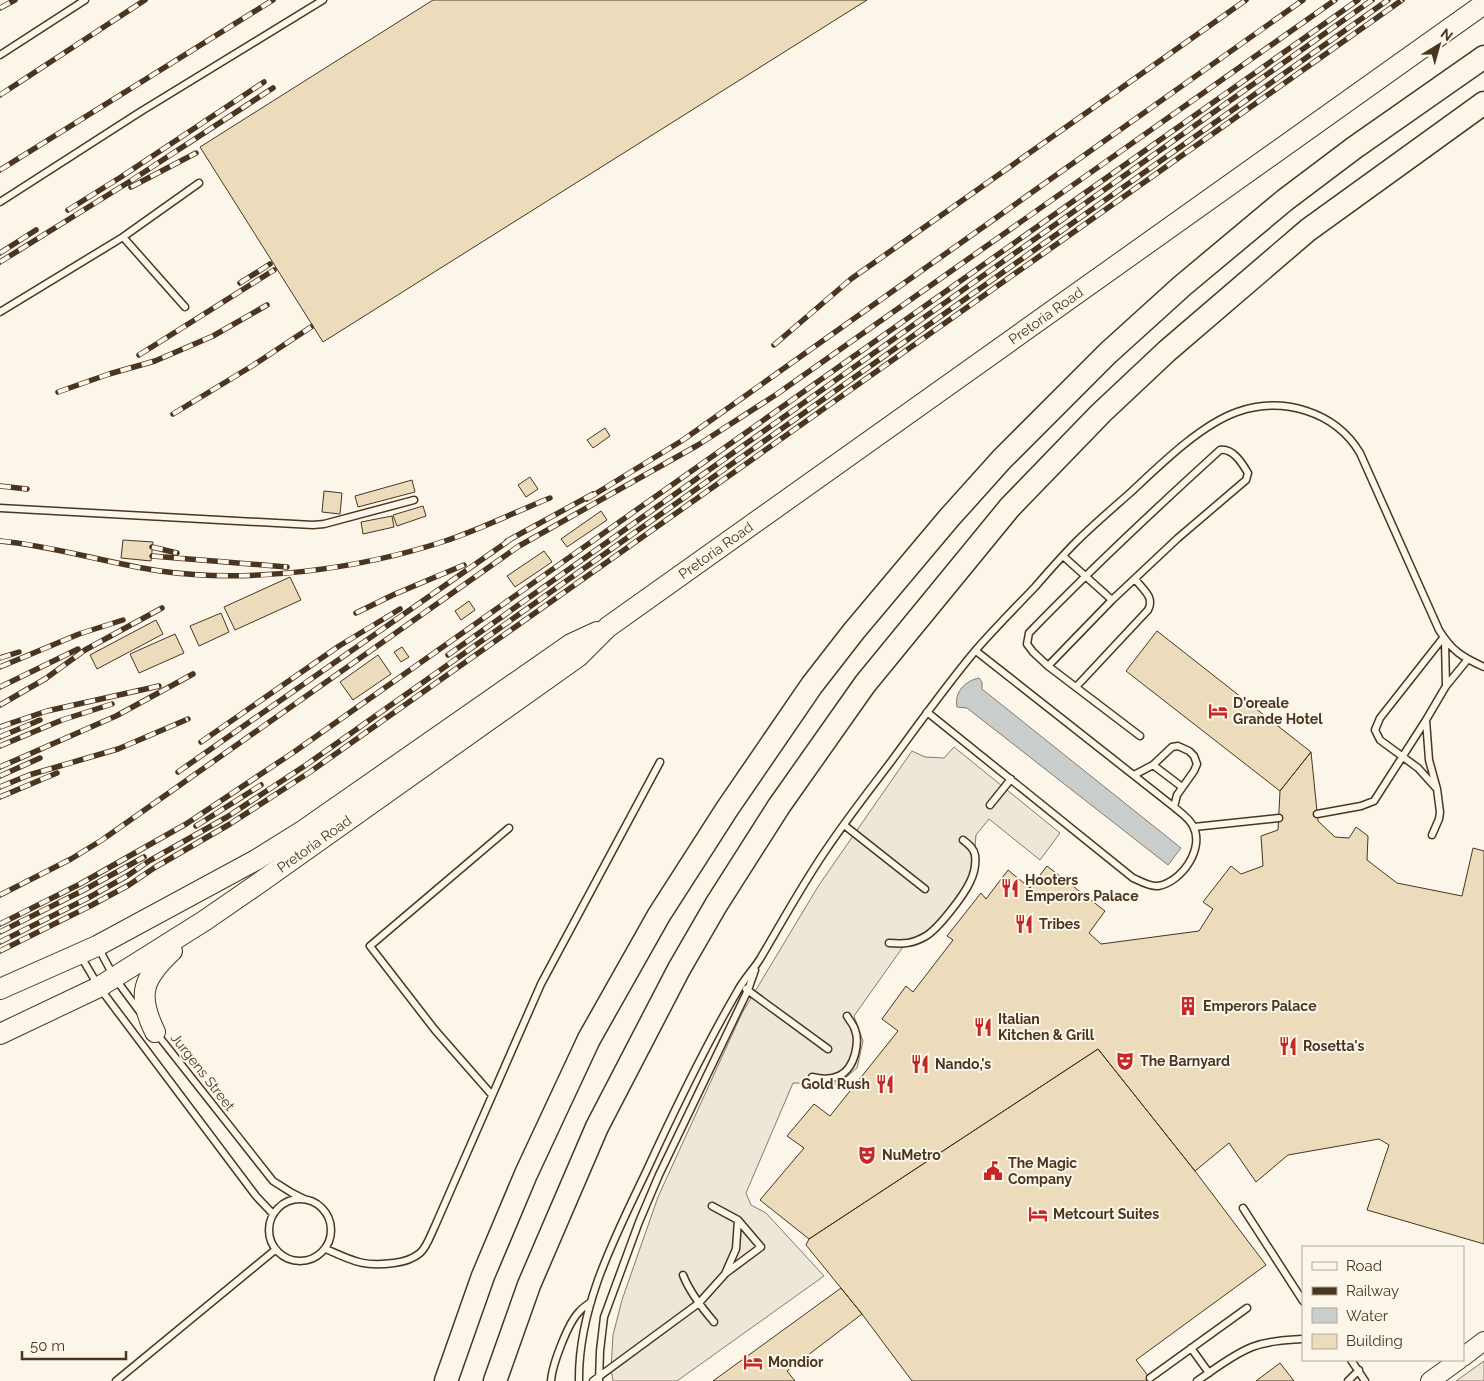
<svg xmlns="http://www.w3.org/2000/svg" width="1484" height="1381" font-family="Raleway,sans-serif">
	<rect width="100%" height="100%" fill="#fbf6e9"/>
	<path fill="#ede7d9" stroke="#887966" d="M954,747L1060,833L1040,860L989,819L976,835L972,882L931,930L905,944L854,1016L863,1041L857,1068L838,1084L793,1083L746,1193L751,1205L766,1213L824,1276L677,1381H613L611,1369L613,1335L622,1300L658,1197L742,1013L819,885L912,751L925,757L944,758Z
		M1484,1361V1381H1456Z"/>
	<path fill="#c9cecd" stroke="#887966" d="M979,678L982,682V689L1181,848L1168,865L967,708L957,707C954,692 965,681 979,678Z"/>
	<path fill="#ecdcbc" stroke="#4a3520" d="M433,0H867L323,342L200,147Z
		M605,428L610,436L593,448L587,440Z
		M530,477L538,489L526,497L518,485Z
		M412,480L415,492L358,507L355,496Z
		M324,491L342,493L340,514L322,512Z
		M423,506L426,516L397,526L393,515Z
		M601,511L607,520L567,547L561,539Z
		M392,516L394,527L363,534L361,522Z
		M123,540L153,542L151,561L121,558Z
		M544,551L552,562L515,587L507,576Z
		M290,577L301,600L235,630L224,607Z
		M469,601L475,610L461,620L455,611Z
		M221,613L229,632L199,646L190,626Z
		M156,620L163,634L97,669L90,655Z
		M1157,631L1311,752L1280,791L1126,671Z
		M175,634L184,653L139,673L130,654Z
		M402,647L409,657L401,662L394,652Z
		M378,655L391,674L353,700L340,682Z
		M1311,752L1318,821L1335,837L1349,838L1356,827L1368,836L1367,860L1397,883L1462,896L1473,848L1484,851V1244L1367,1210L1389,1145L1379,1139L1288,1155L1256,1182L1229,1143L1195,1171L1098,1049L809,1239L760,1200L804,1148L787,1136L814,1104L830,1116L898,1031L882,1019L906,986L913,992L953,940L947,936L981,893L986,899L1008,870L1030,888L1047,866L1105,911L1089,933L1101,944L1199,931L1213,909L1203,902L1231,866L1241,874L1263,866L1261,836L1278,830L1280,791Z
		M1098,1049L1195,1171L1266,1265L1136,1360L1152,1381H912L862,1314L806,1245L809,1239Z
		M841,1288L862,1314L787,1371L795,1381H713Z
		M1280,1363L1294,1381H1256Z"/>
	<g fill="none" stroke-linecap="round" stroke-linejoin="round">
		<g stroke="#4a3520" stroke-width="9">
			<path id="lane" d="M0,55L85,0
				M0,202L140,112L323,0
				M123,237L185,307
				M0,312L123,237L199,183
				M0,508L313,525L324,524L414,500
				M1063,556L1112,600L1178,538L1246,480L1248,473C1242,463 1233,448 1220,450C1154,510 1091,569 1029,633L1027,644L1033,652L1048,666L1140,736
				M1445,641L1446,686
				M1048,666L1112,600
				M1076,687L1148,610C1155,597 1143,590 1135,579
				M927,712L1133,878C1140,881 1150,887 1158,886C1182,882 1205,848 1193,826C1189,818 1180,812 1174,807L976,651
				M1153,765L1182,787
				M1134,775L1153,765L1172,747L1178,746L1189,751L1194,756L1197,764L1194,771L1177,795L1174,807
				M1437,789L1418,768L1380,740L1375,730L1380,718L1443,638
				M990,805L1011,779
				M1317,814L1361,806L1374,801L1426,720
				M844,825L925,889
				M1194,827L1279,818
				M1432,835L1439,819L1440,812L1437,789L1429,760L1426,720L1446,686L1468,659
				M889,943C904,944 912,944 926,936C939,928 964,895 970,882C974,874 976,863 975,855C974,848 968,844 963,840
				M98,947L114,977L140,1012
				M80,955L99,987L256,1196L273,1214
				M746,989L828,1049
				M157,1034L273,1181L292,1193L304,1199
				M812,1077C834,1082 849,1076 855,1054C857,1046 858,1037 855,1030C854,1025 849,1020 847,1016
				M492,1095L435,1030L370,946L509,828
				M269 1230a31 31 0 1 1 62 0a31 31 0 1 1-62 0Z
				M712,1206L738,1220L761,1247L726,1273
				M1243,1208L1303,1301
				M326,1249C353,1261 363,1267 394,1263C402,1262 413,1259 420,1253C427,1247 431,1234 435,1226L541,984L660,762
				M683,1275C690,1293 702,1308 714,1322
				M1191,1348L1209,1373
				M1351,1360L1365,1381
				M1150,1378L1247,1308
				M116,1381L275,1250
				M551,1381C552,1365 568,1323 579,1312C582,1308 587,1305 591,1302
				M579,1381C578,1307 615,1237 646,1172C674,1111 703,1050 737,992C743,980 753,970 760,959C782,922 802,885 826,850C846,820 868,792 890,763C918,725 945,687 975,651C994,629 1015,608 1035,587C1048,572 1061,557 1076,542C1093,525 1112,509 1130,493C1159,466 1200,425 1237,412C1282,396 1335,411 1360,453L1439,630C1452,651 1462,657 1484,667
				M593,1381L699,1303L725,1274L736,1249L738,1220
				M599,1381L600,1351L604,1317L639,1222L659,1175L748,990L755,970
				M1197,1381C1215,1369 1232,1355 1252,1347C1268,1341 1286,1340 1303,1339
				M1348,1381L1359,1370"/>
		</g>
		<g stroke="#4a3520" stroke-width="20">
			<path id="secondary" d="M1463,1357L1484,1341
				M1430,1381L1459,1360"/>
		</g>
		<g stroke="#4a3520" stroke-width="22">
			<g id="primary">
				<path d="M0,989L97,946L256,860L304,830L571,644L597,632"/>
				<path d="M155,1032C137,995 142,979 172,951"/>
				<path id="s1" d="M0,1034L99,987L204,921L262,881L579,656L608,627L1484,4"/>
			</g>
		</g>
		<g stroke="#4a3520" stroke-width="25">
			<path id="highway" d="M446,1381L483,1276L526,1174L589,1039L659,915L727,809L812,685L854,631L949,518L1002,459L1108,353L1182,286L1285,200L1354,148L1484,57
				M495,1381L529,1285L597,1127L679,969L716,905L779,806L865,684L1010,507L1101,413L1167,351L1308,230L1484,103"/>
		</g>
		<use href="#lane" stroke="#fbf6e9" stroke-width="6"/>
		<use href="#secondary" stroke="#fbf6e9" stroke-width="18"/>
		<use href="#primary" stroke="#fbf6e9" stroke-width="20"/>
		<use href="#highway" stroke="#fbf6e9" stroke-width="22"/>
		<g stroke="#4a3520" stroke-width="5.5">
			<path id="rail" d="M0,8L15,0
				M0,95L145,0
				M0,170L273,0
				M131,187L196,153
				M68,210L121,177L264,82
				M0,253L36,230
				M0,262L132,180L273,88
				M240,283L270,264
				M774,345L851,279L1246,0
				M139,355L274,270
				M58,392L109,374L155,361L213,336L267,305
				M173,414L252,366L311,327
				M0,486L27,489
				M587,499L683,440L1303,0
				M0,541C54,546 106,563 160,571C249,584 360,569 445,541C481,529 515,512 550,498
				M507,541L593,494
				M152,547L177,553
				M152,556L287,567
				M356,613L395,594L464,565
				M448,655L1372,0
				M0,658L19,652
				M0,667L79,634L123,620
				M0,687L78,649
				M0,705L45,679L85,650L162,608
				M0,727L47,711L159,686
				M0,737L40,720
				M201,742L339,646L400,609
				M0,746L62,720L112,704
				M0,767L116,716L193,674
				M178,772L514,537
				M0,776L40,758
				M0,787L29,775L118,749L188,719
				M0,797L57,773
				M196,826L261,785
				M0,895L71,859L102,840L519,546L698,445L777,394L1335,0
				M0,924L80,884L186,824L294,752L1358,0
				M0,932L84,890L144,857
				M0,942L88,898L127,876L149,861L227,817L306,765L1388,0
				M0,951L92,905L129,885L154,868L230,824L310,772L1402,0"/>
		</g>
		<use href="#rail" stroke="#fbf6e9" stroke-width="4" stroke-dasharray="11" stroke-linecap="butt"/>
	</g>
	<defs>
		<g id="hotel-bare" transform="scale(1.5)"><path d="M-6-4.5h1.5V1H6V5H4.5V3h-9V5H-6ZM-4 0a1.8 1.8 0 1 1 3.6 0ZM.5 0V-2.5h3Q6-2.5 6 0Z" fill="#c62828" stroke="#fbf6e9" stroke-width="2.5" paint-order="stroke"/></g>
		<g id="restaurant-bare" transform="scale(1.5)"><path d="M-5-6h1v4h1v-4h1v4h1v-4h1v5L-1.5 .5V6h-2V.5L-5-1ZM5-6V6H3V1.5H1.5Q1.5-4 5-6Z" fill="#c62828" stroke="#fbf6e9" stroke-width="2.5" paint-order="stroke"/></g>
		<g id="building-bare" transform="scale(1.5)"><path d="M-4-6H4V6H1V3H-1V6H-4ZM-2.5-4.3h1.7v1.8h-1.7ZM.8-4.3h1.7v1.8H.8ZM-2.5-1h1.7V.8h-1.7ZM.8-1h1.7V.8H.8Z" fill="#c62828" stroke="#fbf6e9" stroke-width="2.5" paint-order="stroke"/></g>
		<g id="theatre-bare" transform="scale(1.5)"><path d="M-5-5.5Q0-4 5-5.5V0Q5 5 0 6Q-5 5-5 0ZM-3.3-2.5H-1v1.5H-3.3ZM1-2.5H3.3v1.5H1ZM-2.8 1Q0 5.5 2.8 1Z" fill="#c62828" stroke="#fbf6e9" stroke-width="2.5" paint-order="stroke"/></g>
		<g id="civic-bare" transform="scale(1.5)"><path d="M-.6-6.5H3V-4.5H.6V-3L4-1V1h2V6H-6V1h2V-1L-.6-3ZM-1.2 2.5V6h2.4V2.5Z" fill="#c62828" stroke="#fbf6e9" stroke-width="2.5" paint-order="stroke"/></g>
	</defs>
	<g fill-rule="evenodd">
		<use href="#hotel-bare" x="1218" y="711"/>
		<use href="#restaurant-bare" x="1010" y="888"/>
		<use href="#restaurant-bare" x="1024" y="924"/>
		<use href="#building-bare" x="1188" y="1006"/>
		<use href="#restaurant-bare" x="983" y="1027"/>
		<use href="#restaurant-bare" x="1288" y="1046"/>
		<use href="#theatre-bare" x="1125" y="1061"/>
		<use href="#restaurant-bare" x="920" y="1064"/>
		<use href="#restaurant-bare" x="885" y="1084"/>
		<use href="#theatre-bare" x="867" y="1155"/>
		<use href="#civic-bare" x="993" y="1171"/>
		<use href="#hotel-bare" x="1038" y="1214"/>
		<use href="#hotel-bare" x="753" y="1362"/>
	</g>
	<g text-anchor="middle" stroke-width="4" stroke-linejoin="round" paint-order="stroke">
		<g font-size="14" fill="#4a3520" stroke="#fbf6e9">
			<text dy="5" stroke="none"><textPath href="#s1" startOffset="1271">Pretoria Road</textPath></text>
			<text dy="5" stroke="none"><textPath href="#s1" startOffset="866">Pretoria Road</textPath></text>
			<text dy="5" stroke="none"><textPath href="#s1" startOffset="368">Pretoria Road</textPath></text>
			<text transform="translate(203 1072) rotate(52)" y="5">Jurgens Street</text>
		</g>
		<g font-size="14" font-weight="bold" fill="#4a3520" stroke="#fbf6e9" text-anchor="start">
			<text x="1233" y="708">D'oreale<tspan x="1233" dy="16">Grande Hotel</tspan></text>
			<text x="1025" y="885">Hooters<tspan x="1025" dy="16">Emperors Palace</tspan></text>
			<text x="1039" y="929">Tribes</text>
			<text x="1203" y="1011">Emperors Palace</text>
			<text x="998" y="1024">Italian<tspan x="998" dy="16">Kitchen &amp; Grill</tspan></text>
			<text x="1303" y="1051">Rosetta's</text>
			<text x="1140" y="1066">The Barnyard</text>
			<text x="935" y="1069">Nando,'s</text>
			<text x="870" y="1089" text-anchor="end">Gold Rush</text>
			<text x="882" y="1160">NuMetro</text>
			<text x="1008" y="1168">The Magic<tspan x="1008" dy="16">Company</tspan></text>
			<text x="1053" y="1219">Metcourt Suites</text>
			<text x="768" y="1367">Mondior</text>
		</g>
	</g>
	<rect x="1302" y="1246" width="162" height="115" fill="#fbf6e9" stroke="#b4a999"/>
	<rect x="1312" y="1262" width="25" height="8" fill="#fbf6e9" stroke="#b4a999"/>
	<text x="1346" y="1271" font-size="15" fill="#4a3520">Road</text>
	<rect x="1312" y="1287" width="25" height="8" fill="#4a3520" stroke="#b4a999"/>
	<text x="1346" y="1296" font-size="15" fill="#4a3520">Railway</text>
	<rect x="1312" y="1308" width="25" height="15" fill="#c9cecd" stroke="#b4a999"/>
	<text x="1346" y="1321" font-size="15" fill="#4a3520">Water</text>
	<rect x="1312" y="1334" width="25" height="15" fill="#ecdcbc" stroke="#b4a999"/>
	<text x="1346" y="1346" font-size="15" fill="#4a3520">Building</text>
	<g transform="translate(1439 45) rotate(37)" stroke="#fbf6e9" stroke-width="4" paint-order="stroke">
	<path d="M0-4L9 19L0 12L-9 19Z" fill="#4a3520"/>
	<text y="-8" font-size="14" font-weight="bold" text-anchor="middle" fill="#4a3520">N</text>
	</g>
	<path d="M22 1351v8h104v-8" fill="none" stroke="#4a3520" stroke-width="2.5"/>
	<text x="30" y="1351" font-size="15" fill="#4a3520" stroke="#fbf6e9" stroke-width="4" paint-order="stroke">50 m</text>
</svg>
